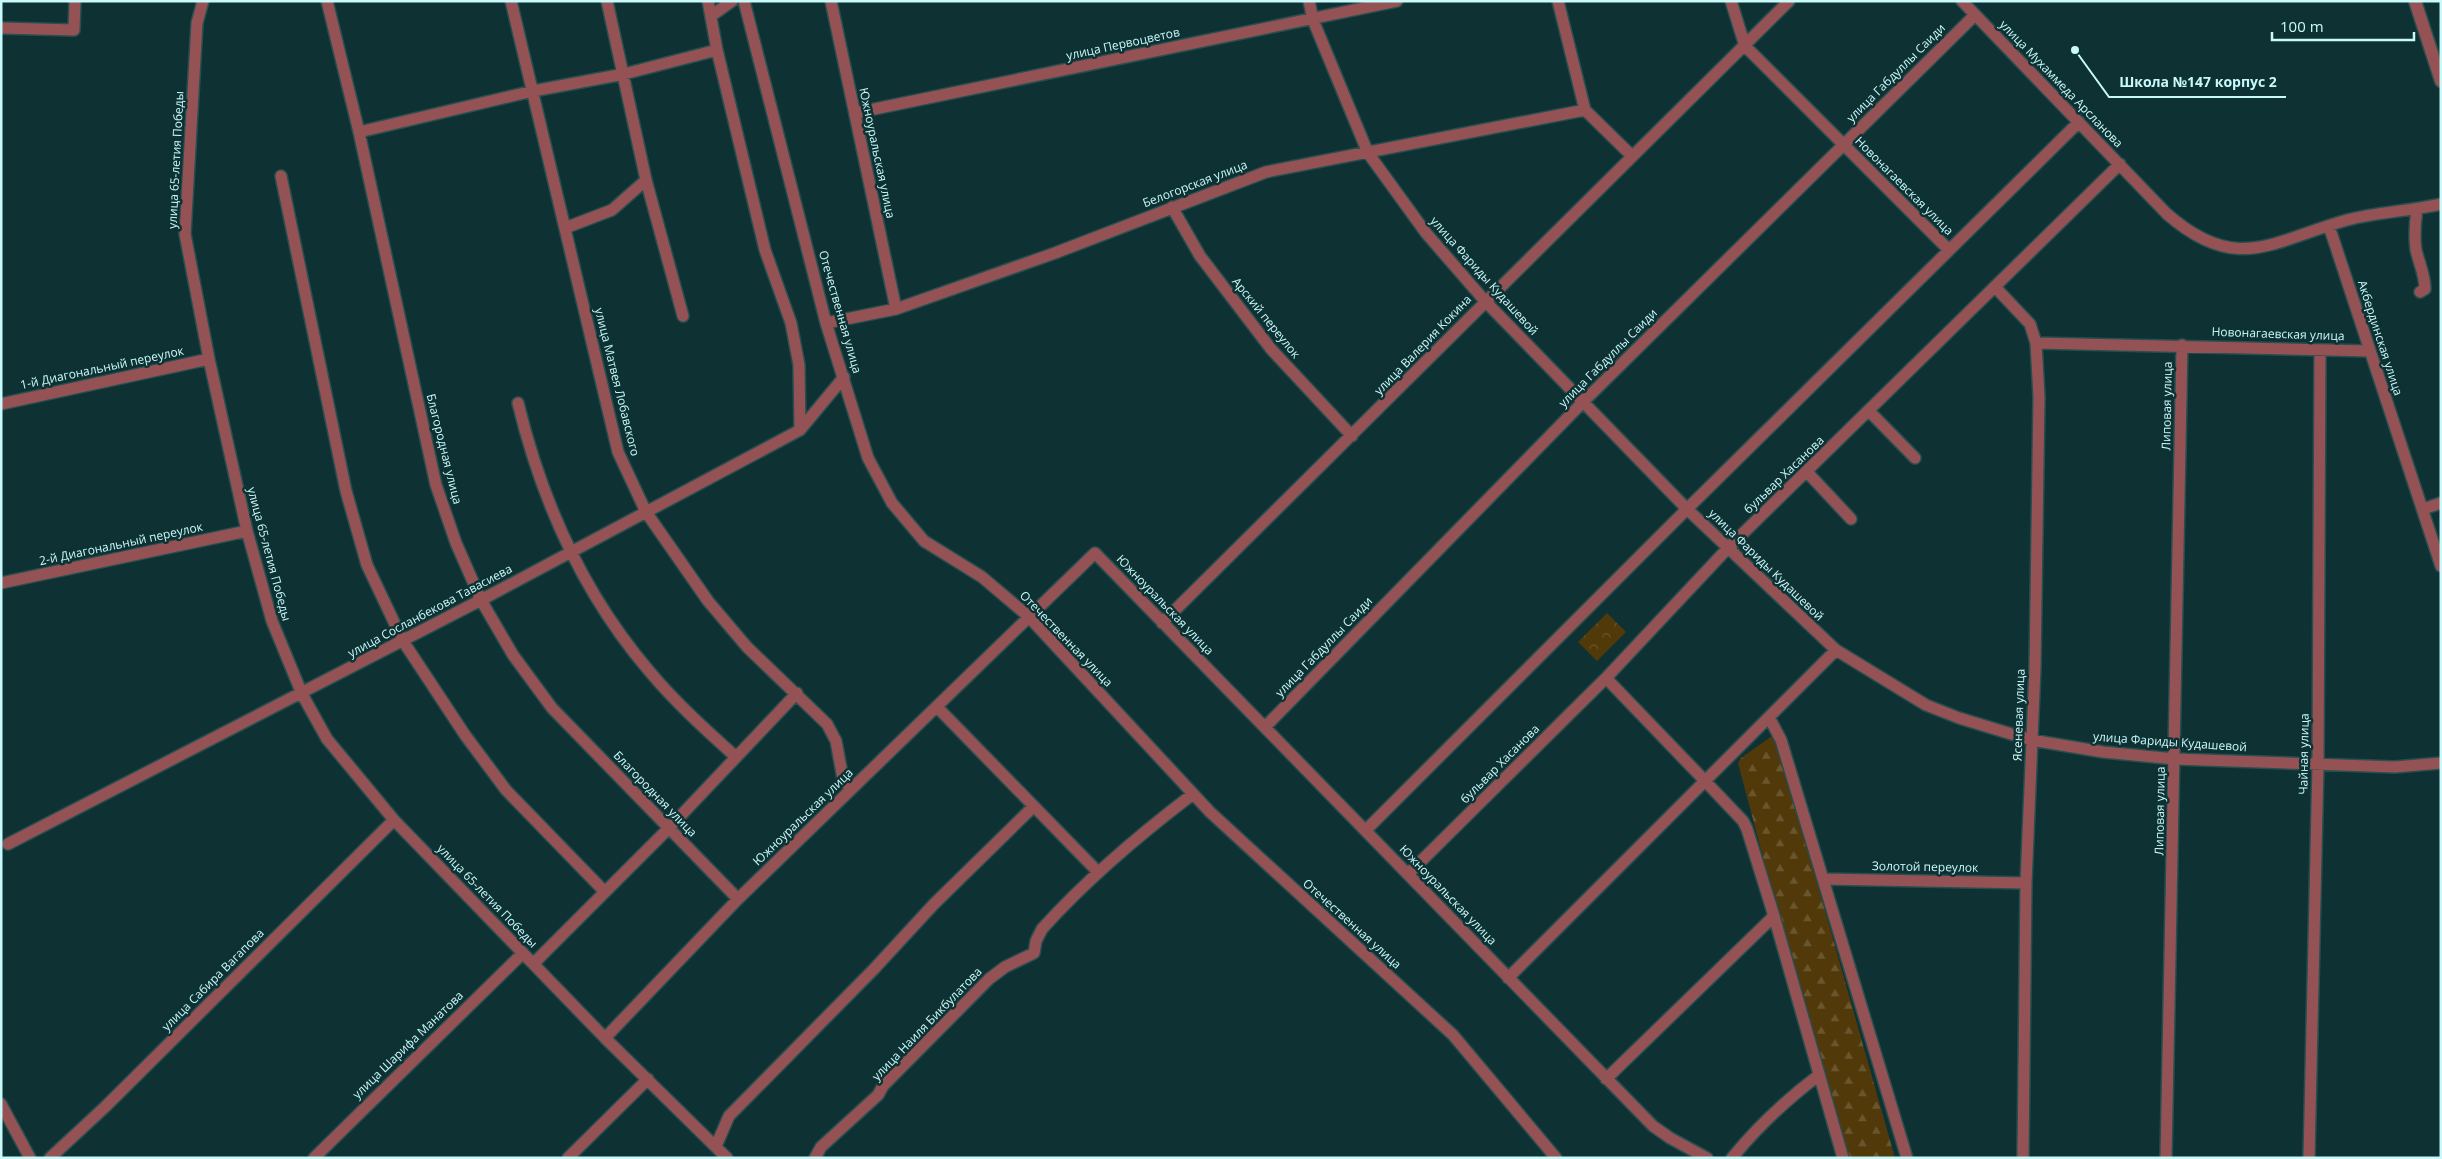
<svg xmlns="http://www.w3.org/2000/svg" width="2442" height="1159" font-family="'Open Sans',sans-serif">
	<defs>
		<pattern id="forest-firs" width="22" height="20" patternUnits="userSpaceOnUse" patternTransform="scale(1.25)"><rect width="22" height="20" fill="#513909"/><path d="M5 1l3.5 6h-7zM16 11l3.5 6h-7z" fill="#69562e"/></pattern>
		<pattern id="park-crowns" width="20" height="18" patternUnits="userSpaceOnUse" patternTransform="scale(1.25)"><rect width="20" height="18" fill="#513909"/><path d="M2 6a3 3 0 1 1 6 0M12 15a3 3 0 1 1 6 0" fill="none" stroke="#69562e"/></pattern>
	</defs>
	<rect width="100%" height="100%" fill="#0e3233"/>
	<path fill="url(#forest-firs)" d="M1772,736L1777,741L1895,1158H1843L1738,763L1741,758Z"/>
	<path fill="url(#park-crowns)" d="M1607,613L1626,632L1597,661L1578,642Z"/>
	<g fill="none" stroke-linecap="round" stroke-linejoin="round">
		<g stroke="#284e4f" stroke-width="14">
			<path id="minor" d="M203,1L197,23L185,234L209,359L247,531L272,621L302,694L327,739L394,820L605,1038L727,1158
				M327,1L359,132L436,485L456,543L481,600L513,655L552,708L738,899
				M511,1L618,452L646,512L708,601L747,647L827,724L836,741L843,779L851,789
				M708,1L717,50L765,250L791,323L799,365L800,430
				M744,1L826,323L868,458L892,503L924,541L982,577L1028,616L1210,812L1453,1035L1556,1158
				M831,1L896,309
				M1309,1L1313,20L1368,153L1426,233L1485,301L1687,509L1836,650L1926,705L1959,718L2031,740L2103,752L2175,759L2395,767L2441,763
				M1558,1L1585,110L1632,156
				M1731,1L1745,46L1949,250
				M1962,1L2167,214C2237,275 2272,241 2347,220C2377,212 2410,211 2441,204
				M711,16L732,1
				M1,28L74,30L75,1
				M855,113L1397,1
				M359,132L533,91L624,74L717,50
				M281,176L346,491L367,565L403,641L465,735L506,790L604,891
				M646,180L683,316
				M1172,207L1200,256L1271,349L1352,436
				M2417,209C2415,223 2414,236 2416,250C2419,263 2425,275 2425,289L2420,292
				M2329,226L2441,566
				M565,228L612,210L646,180L607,1
				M1996,288L2030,324L2036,343L2039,397L2035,668L2026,883L2023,1158
				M826,323L896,309L1055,253L1266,172L1585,110
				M2036,343L2369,351
				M518,403C542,502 583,594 650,672C676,703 706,730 736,757
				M1,404L209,359
				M1869,411L1915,458
				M1807,472L1851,519
				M2423,509L2441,503
				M1,583L247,531
				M1162,623L1789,1
				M1606,678L1706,782L1743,821L1747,829L1774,916L1843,1158
				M937,707L1098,872
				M1770,719L1781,740L1907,1158
				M1266,726L1583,402L1975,15
				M1366,830L1687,509L2079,122
				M8,844L481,600L800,430L844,377
				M1408,874L1606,678L1728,548L2120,164
				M1823,879L2026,883
				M534,963L669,828L797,693
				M1508,978L1836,650
				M605,1038L738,899L1095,553L1653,1126L1670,1138L1707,1158
				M1606,1079L1774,916
				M1,1104L30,1158
				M716,1146L729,1116L874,969L934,904L1034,806
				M50,1158L105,1107L394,820
				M314,1158L523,953
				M568,1158L648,1079
				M815,1158L821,1147L878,1095L883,1086L989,979L1005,967L1034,953L1036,941L1042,929C1087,879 1139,835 1193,794
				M1732,1158C1758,1126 1786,1100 1819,1075
				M2166,1158L2182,345
				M2309,1158L2318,765L2320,351"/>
		</g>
		<g stroke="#284e4f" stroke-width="15">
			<path id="tertiary" d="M2415,1L2441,81"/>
		</g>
		<use href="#minor" stroke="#945254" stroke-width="11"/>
		<use href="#tertiary" stroke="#945254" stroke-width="12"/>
	</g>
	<g text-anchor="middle" stroke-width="5" stroke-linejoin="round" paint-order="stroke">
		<g font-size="12" fill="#c8f9fb" stroke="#0e3233">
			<text transform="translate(1123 44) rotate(-12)" y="4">улица Первоцветов</text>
			<text transform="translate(1896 73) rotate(-45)" y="4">улица Габдуллы Саиди</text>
			<text transform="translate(2061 84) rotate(46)" y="4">улица Мухаммеда Арсланова</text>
			<text transform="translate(877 153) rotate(78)" y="4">Южноуральская улица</text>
			<text transform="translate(176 160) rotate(-87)" y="4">улица 65-летия Победы</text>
			<text transform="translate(1195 184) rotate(-21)" y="4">Белогорская улица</text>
			<text transform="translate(1904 186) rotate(45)" y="4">Новонагаевская улица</text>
			<text transform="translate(1484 276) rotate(48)" y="4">улица Фариды Кудашевой</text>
			<text transform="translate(840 312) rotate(74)" y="4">Отечественная улица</text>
			<text transform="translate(1266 318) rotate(51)" y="4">Арский переулок</text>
			<text transform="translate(2278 334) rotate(2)" y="4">Новонагаевская улица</text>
			<text transform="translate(2380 338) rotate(72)" y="4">Акбердинская улица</text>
			<text transform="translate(1423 345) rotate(-46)" y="4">улица Валерия Кокина</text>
			<text transform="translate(1608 358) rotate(-45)" y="4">улица Габдуллы Саиди</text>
			<text transform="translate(102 368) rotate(-12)" y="4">1-й Диагональный переулок</text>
			<text transform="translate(617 382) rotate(76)" y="4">улица Матвея Лобавского</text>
			<text transform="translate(2167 406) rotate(-89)" y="4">Липовая улица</text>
			<text transform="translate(444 449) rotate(76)" y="4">Благородная улица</text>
			<text transform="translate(1784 475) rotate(-44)" y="4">бульвар Хасанова</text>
			<text transform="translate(121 544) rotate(-12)" y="4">2-й Диагональный переулок</text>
			<text transform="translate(269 554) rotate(75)" y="4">улица 65-летия Победы</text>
			<text transform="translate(1766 565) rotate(44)" y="4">улица Фариды Кудашевой</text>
			<text transform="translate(1165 605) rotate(46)" y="4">Южноуральская улица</text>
			<text transform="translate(430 611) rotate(-28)" y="4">улица Сосланбекова Тавасиева</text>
			<text transform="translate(1066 639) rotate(46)" y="4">Отечественная улица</text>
			<text transform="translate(1324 647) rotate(-46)" y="4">улица Габдуллы Саиди</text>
			<text transform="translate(2019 715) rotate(-88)" y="4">Ясеневая улица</text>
			<text transform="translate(2170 742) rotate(4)" y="4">улица Фариды Кудашевой</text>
			<text transform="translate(2304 754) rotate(-89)" y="4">Чайная улица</text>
			<text transform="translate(1500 764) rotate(-45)" y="4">бульвар Хасанова</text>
			<text transform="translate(655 794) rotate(46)" y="4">Благородная улица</text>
			<text transform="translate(2160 811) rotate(-89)" y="4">Липовая улица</text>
			<text transform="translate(803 817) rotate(-44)" y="4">Южноуральская улица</text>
			<text transform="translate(1925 867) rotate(1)" y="4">Золотой переулок</text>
			<text transform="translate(1448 895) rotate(46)" y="4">Южноуральская улица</text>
			<text transform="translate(487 896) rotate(46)" y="4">улица 65-летия Победы</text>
			<text transform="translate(1352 924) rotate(42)" y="4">Отечественная улица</text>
			<text transform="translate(213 980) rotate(-45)" y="4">улица Сабира Вагапова</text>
			<text transform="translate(927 1024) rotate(-46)" y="4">улица Наиля Бикбулатова</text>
			<text transform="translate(408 1045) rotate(-44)" y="4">улица Шарифа Манатова</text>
		</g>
	</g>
	<path fill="none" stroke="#c8f9fb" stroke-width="2" d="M2075 50L2109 97H2286"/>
	<circle fill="#c8f9fb" stroke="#0e3233" stroke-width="2" cx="2075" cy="50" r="5"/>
	<g font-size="14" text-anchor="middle" font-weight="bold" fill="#c8f9fb" stroke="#0e3233" stroke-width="5" stroke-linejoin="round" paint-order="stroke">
		<text x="2198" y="87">Школа №147 корпус 2</text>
	</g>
	<rect width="2442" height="1159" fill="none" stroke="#c8f9fb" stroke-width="5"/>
	<path d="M2272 32v8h142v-8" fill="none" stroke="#c8f9fb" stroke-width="2.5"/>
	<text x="2280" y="32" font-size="15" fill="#c8f9fb" stroke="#0e3233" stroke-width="4" paint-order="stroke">100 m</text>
</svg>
